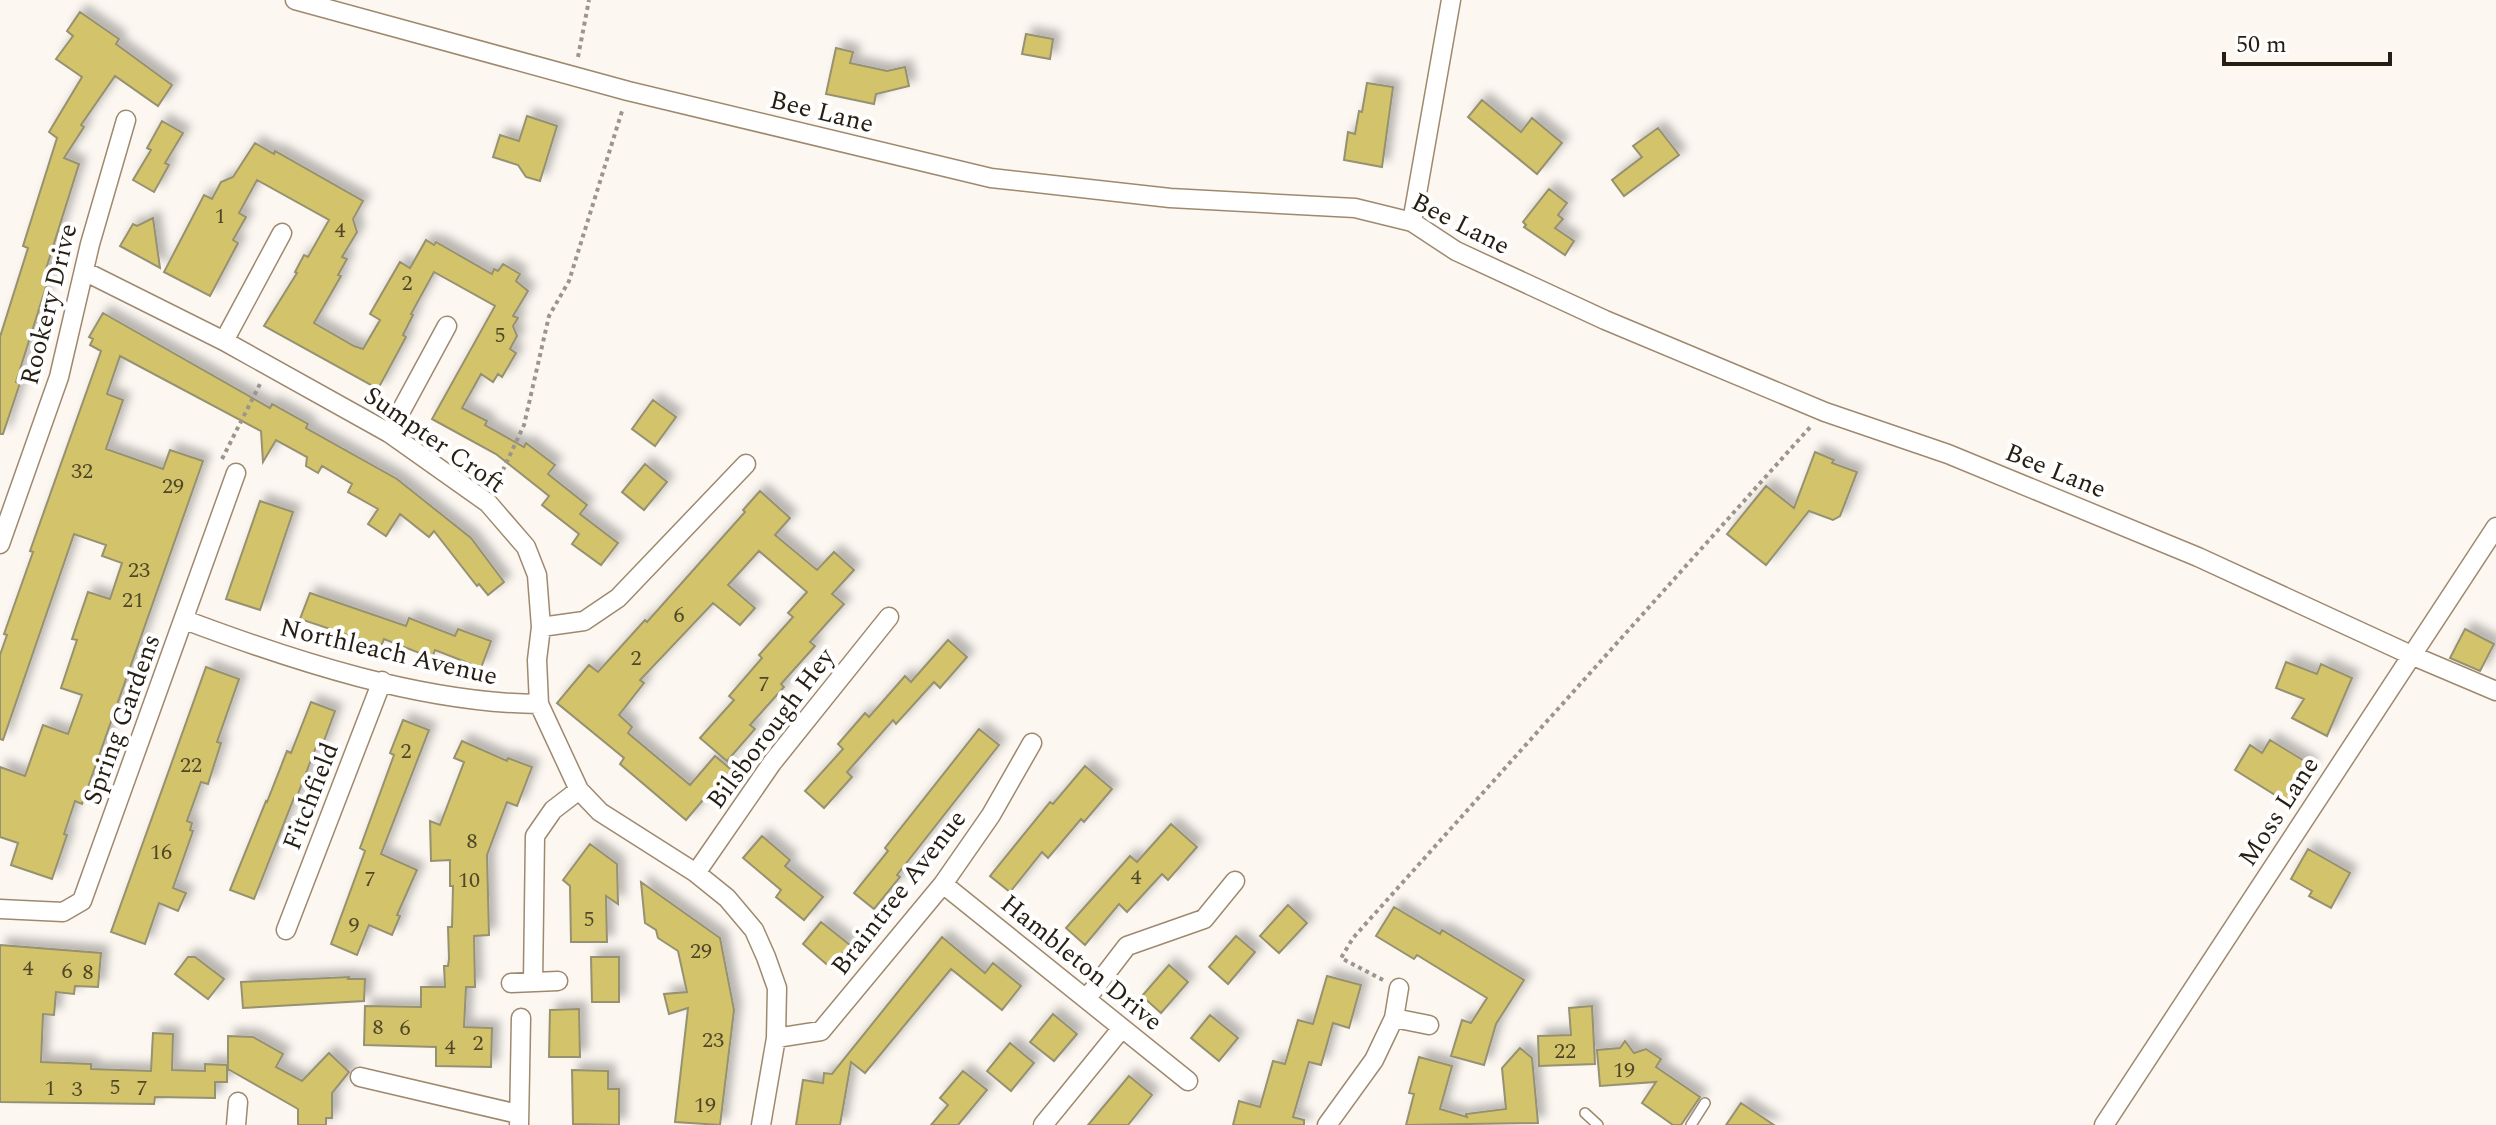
<svg xmlns="http://www.w3.org/2000/svg" width="2496" height="1125" font-family="Spectral,serif">
	<defs>
		<filter id="shadow"><feDropShadow dx="7" dy="-7" stdDeviation="4" flood-color="#0004"/></filter>
	</defs>
	<rect width="100%" height="100%" fill="#fcf7f1"/>
	<path fill="#d3c36b" stroke="#969170" stroke-width="2" filter="url(#shadow)" d="M80,12L119,39L116,44L172,85L158,106L115,76L81,125L84,127L64,158L79,164L46,269L51,271L16,382L20,383L3,434H0V337L28,248L23,246L57,138L49,132L82,77L56,59L73,36L67,31Z
		M1026,34L1053,39L1050,59L1022,54Z
		M836,48L853,52L850,63L887,71L905,67L909,86L876,94L874,104L826,94Z
		M1367,83L1393,87L1382,167L1344,160L1348,132L1355,134L1359,111L1362,112Z
		M1482,100L1521,132L1532,118L1562,143L1537,174L1468,117Z
		M527,116L557,126L540,181L526,177L518,165L493,157L500,135L519,141Z
		M162,121L183,133L165,163L169,165L154,192L133,180L151,150L147,148Z
		M1658,128L1679,155L1624,196L1612,180L1642,157L1633,146Z
		M255,143L274,154L275,151L363,201L353,219L357,232L342,257L347,259L338,275L341,276L314,323L354,346L363,349L380,320L370,314L400,262L410,268L426,240L434,245L436,242L492,274L494,269L498,271L503,264L520,274L516,281L528,291L513,316L518,318L513,326L517,336L510,349L516,353L502,377L498,374L493,382L481,374L462,408L487,421L485,425L524,447L526,443L555,465L548,474L587,505L580,514L618,543L601,565L572,544L579,534L542,505L549,496L496,454L432,419L495,306L434,272L411,314L413,315L403,335L406,337L378,389L264,326L297,273L295,272L304,255L308,257L329,220L257,180L239,213L246,217L233,240L238,243L210,296L164,272L204,195L212,199L221,182L233,177Z
		M1549,189L1567,203L1558,215L1563,219L1555,228L1574,241L1565,255L1524,227L1526,225L1523,222Z
		M153,218L160,268L120,246L133,224L137,226Z
		M103,313L270,408L272,404L308,424L306,428L397,479L471,538L504,582L488,595L479,584L477,586L434,531L429,537L400,514L386,536L368,524L378,509L348,492L352,484L322,466L318,473L306,466L307,457L276,440L263,462L261,431L120,356L107,394L123,400L106,449L163,469L170,450L203,461L82,804L75,801L64,834L67,835L52,879L11,865L18,843L0,837V767L25,776L43,725L68,734L82,695L61,688L77,640L72,639L88,592L110,599L122,563L102,556L106,545L74,534L3,740L0,739V655L7,635L4,634L33,552L30,551L101,351L90,345L93,339L89,337Z
		M653,400L676,417L655,446L632,429Z
		M1815,452L1834,460L1832,463L1857,472L1840,516L1833,520L1809,511L1766,565L1727,534L1766,486L1794,508Z
		M645,464L667,482L644,510L622,492Z
		M760,491L790,518L775,535L817,570L834,552L854,570L832,594L844,604L810,642L815,646L781,684L784,687L750,725L755,729L727,761L700,738L734,700L729,696L762,658L759,655L793,617L788,613L807,592L759,551L728,585L755,608L740,625L713,603L640,680L644,683L619,715L632,727L628,733L690,785L715,756L733,771L716,790L713,788L686,820L620,764L624,758L557,703L589,665L598,672L645,620L647,622L745,512L743,510Z
		M260,501L293,512L260,610L226,599Z
		M310,593L406,626L409,618L455,636L458,629L491,641L481,668L435,650L432,658L384,639L381,646L300,619Z
		M2465,629L2494,644L2480,671L2450,658Z
		M948,640L967,657L940,688L934,682L896,724L893,720L847,772L852,777L824,808L805,791L843,749L838,744L865,713L869,717L905,676L911,682Z
		M2286,662L2317,674L2321,664L2352,678L2327,736L2292,718L2304,699L2276,688Z
		M206,667L239,679L217,742L221,743L208,784L201,782L187,821L192,823L190,830L193,831L173,888L186,893L178,911L159,903L145,944L111,932Z
		M311,702L335,711L321,749L316,747L296,799L294,798L254,899L230,890L266,801L267,802L287,751L291,753Z
		M403,720L429,730L381,854L417,870L397,915L400,916L392,935L369,925L357,955L331,944L365,851L360,848L394,755L390,753Z
		M979,729L999,745L897,875L900,877L874,909L854,893L888,851L885,848Z
		M2270,740L2311,765L2288,803L2235,770L2250,745L2262,753Z
		M462,741L507,761L508,758L532,767L517,806L507,802L487,855L489,935L474,936L475,987H466L464,1027L492,1028L491,1067L436,1066V1047L364,1045L365,1006L421,1007V987H445L444,966H448L449,959L448,927H452L453,886H450V860L431,861L430,821L440,825L464,762L454,758Z
		M1085,766L1112,789L1084,822L1081,819L1048,858L1042,852L1010,892L990,876L1050,802L1053,804Z
		M1171,824L1197,847L1168,880L1162,874L1127,912L1119,904L1085,945L1066,928L1130,856L1137,862Z
		M762,836L790,860L785,866L823,897L804,920L776,897L781,890L743,858Z
		M590,844L617,864L618,904L606,896L607,942H571L570,886L563,880Z
		M2308,849L2350,873L2331,908L2309,896L2312,891L2291,879Z
		M641,882L720,938L734,1010L720,1125L675,1122L688,1008L669,1014L664,994L687,992L678,951L658,938L656,930L645,923Z
		M1288,905L1307,923L1279,953L1260,936Z
		M1394,907L1440,934L1442,930L1524,980L1496,1024L1484,1065L1451,1056L1462,1020L1471,1023L1487,998L1417,955L1414,959L1376,936Z
		M821,922L850,945L831,968L803,944Z
		M1236,936L1255,952L1228,984L1209,967Z
		M942,937L985,973L993,963L1021,986L1002,1010L951,969L865,1073L851,1062L840,1125H796L803,1080L823,1083L824,1073L832,1074Z
		M0,945L101,953L98,987L75,986L74,994L56,992L54,1015L43,1014L41,1062L91,1064V1069L151,1071L153,1033L173,1034L172,1070L205,1071V1064L227,1065V1082H215V1098L155,1097L154,1104L0,1102Z
		M188,957H195L224,979L208,999L175,974Z
		M591,957H619V1002H592Z
		M1169,965L1188,982L1161,1013L1142,996Z
		M1327,976L1361,985L1349,1028L1333,1023L1321,1065L1309,1062L1293,1117L1304,1120V1125H1233L1239,1101L1260,1107L1273,1061L1285,1064L1298,1020L1313,1024Z
		M349,977L348,979H365L364,1001L243,1008L241,982Z
		M1592,1006L1595,1064L1539,1066L1538,1036L1571,1035L1569,1008Z
		M579,1009L580,1057H549L550,1010Z
		M1053,1014L1077,1034L1054,1061L1030,1042Z
		M1210,1015L1238,1038L1219,1061L1191,1038Z
		M228,1036L253,1037L283,1054L276,1067L302,1081L329,1053L349,1072L332,1093V1118H326V1125H298V1109L228,1069Z
		M1625,1041L1634,1053L1646,1049L1661,1059L1656,1067L1700,1097L1681,1125H1673L1642,1103L1656,1082L1600,1086L1597,1050L1620,1048Z
		M1010,1043L1034,1063L1011,1091L987,1071Z
		M1520,1048L1532,1058L1538,1123L1406,1125L1414,1094L1409,1093L1419,1057L1452,1066L1440,1109L1467,1117L1466,1114L1506,1109L1502,1068Z
		M572,1070L608,1071V1089H619V1125L573,1124Z
		M963,1071L987,1090L958,1125H931L948,1105L940,1098Z
		M1129,1076L1152,1095L1128,1125H1088Z
		M1741,1103L1774,1125H1726Z"/>
	<g fill="none" stroke-linecap="round" stroke-linejoin="round">
		<g stroke="#9f896e" stroke-width="12">
			<path id="lane" d="M1585,1113L1598,1125
				M1691,1125L1705,1103"/>
		</g>
		<g stroke="#9f896e" stroke-width="21">
			<path id="street" d="M295,0L628,91L991,178L1170,198L1355,208L1412,222L1456,251L1605,320L1825,412L1948,454L2198,557L2411,655L2496,691
				M1412,222L1451,0
				M84,271L224,341L389,433L488,503L526,547L537,575L541,627L537,660L539,704L579,790L600,812L696,873L727,898L754,930L766,957L777,988L776,1038L761,1125
				M224,341L282,233
				M389,433L447,326
				M0,544L59,377L90,244L126,120
				M185,620C294,661 422,703 539,704
				M541,627L584,621L618,598L746,464
				M696,873L772,763L889,617
				M943,884L1188,1081
				M0,909L63,912L82,901L236,473
				M286,930L382,681
				M533,982L535,836L553,810L579,790
				M511,983L558,981
				M1087,998L1127,946L1204,919L1235,881
				M1394,1018L1399,988
				M776,1038L821,1031L943,884L991,815L1032,743
				M360,1077L518,1114
				M236,1125L238,1102
				M519,1125L521,1018
				M1043,1125L1122,1028
				M1327,1125L1374,1060L1394,1018L1429,1025
				M2104,1125L2496,527"/>
		</g>
		<path stroke="#9c958d" stroke-width="4" stroke-dasharray="4 4" stroke-linecap="butt" d="M578,57L589,0
			M222,459L261,382
			M496,485L524,425L549,316L569,281L623,108
			M1383,980L1341,958L1353,938L1812,425"/>
		<use href="#lane" stroke="#fff" stroke-width="9"/>
		<use href="#street" stroke="#fff" stroke-width="18"/>
	</g>
	<g text-anchor="middle" stroke-width="8" stroke-linejoin="round" paint-order="stroke">
		<g font-size="22" fill="#514729">
			<text x="220" y="223">1</text>
			<text x="340" y="237">4</text>
			<text x="407" y="290">2</text>
			<text x="500" y="342">5</text>
			<text x="82" y="478">32</text>
			<text x="173" y="493">29</text>
			<text x="139" y="577">23</text>
			<text x="133" y="607">21</text>
			<text x="679" y="622">6</text>
			<text x="636" y="665">2</text>
			<text x="764" y="691">7</text>
			<text x="406" y="758">2</text>
			<text x="191" y="772">22</text>
			<text x="472" y="848">8</text>
			<text x="161" y="859">16</text>
			<text x="1136" y="884">4</text>
			<text x="370" y="886">7</text>
			<text x="469" y="887">10</text>
			<text x="589" y="926">5</text>
			<text x="354" y="932">9</text>
			<text x="701" y="958">29</text>
			<text x="28" y="975">4</text>
			<text x="67" y="978">6</text>
			<text x="88" y="979">8</text>
			<text x="378" y="1034">8</text>
			<text x="405" y="1035">6</text>
			<text x="713" y="1047">23</text>
			<text x="478" y="1050">2</text>
			<text x="450" y="1054">4</text>
			<text x="1565" y="1058">22</text>
			<text x="1624" y="1077">19</text>
			<text x="115" y="1094">5</text>
			<text x="50" y="1095">1</text>
			<text x="142" y="1095">7</text>
			<text x="77" y="1096">3</text>
			<text x="705" y="1112">19</text>
		</g>
		<g font-size="26" fill="#261e13" stroke="#fff">
			<text transform="translate(822 111) rotate(14)" y="9">Bee Lane</text>
			<text transform="translate(1461 223) rotate(27)" y="9">Bee Lane</text>
			<text transform="translate(48 304) rotate(-76)" y="9">Rookery Drive</text>
			<text transform="translate(435 439) rotate(35)" y="9">Sumpter Croft</text>
			<text transform="translate(2056 470) rotate(22)" y="9">Bee Lane</text>
			<text transform="translate(389 651) rotate(13)" y="9">Northleach Avenue</text>
			<text transform="translate(121 719) rotate(-70)" y="9">Spring Gardens</text>
			<text transform="translate(770 728) rotate(-53)" y="9">Bilsborough Hey</text>
			<text transform="translate(310 796) rotate(-69)" y="9">Fitchfield</text>
			<text transform="translate(2278 811) rotate(-57)" y="9">Moss Lane</text>
			<text transform="translate(898 892) rotate(-52)" y="9">Braintree Avenue</text>
			<text transform="translate(1082 962) rotate(39)" y="9">Hambleton Drive</text>
		</g>
	</g>
	<path d="M2224 52v12h166v-12" fill="none" stroke="#261e13" stroke-width="4"/>
	<text x="2236" y="52" font-size="24" fill="#261e13" stroke="#ffffff" stroke-width="6" paint-order="stroke">50 m</text>
</svg>
